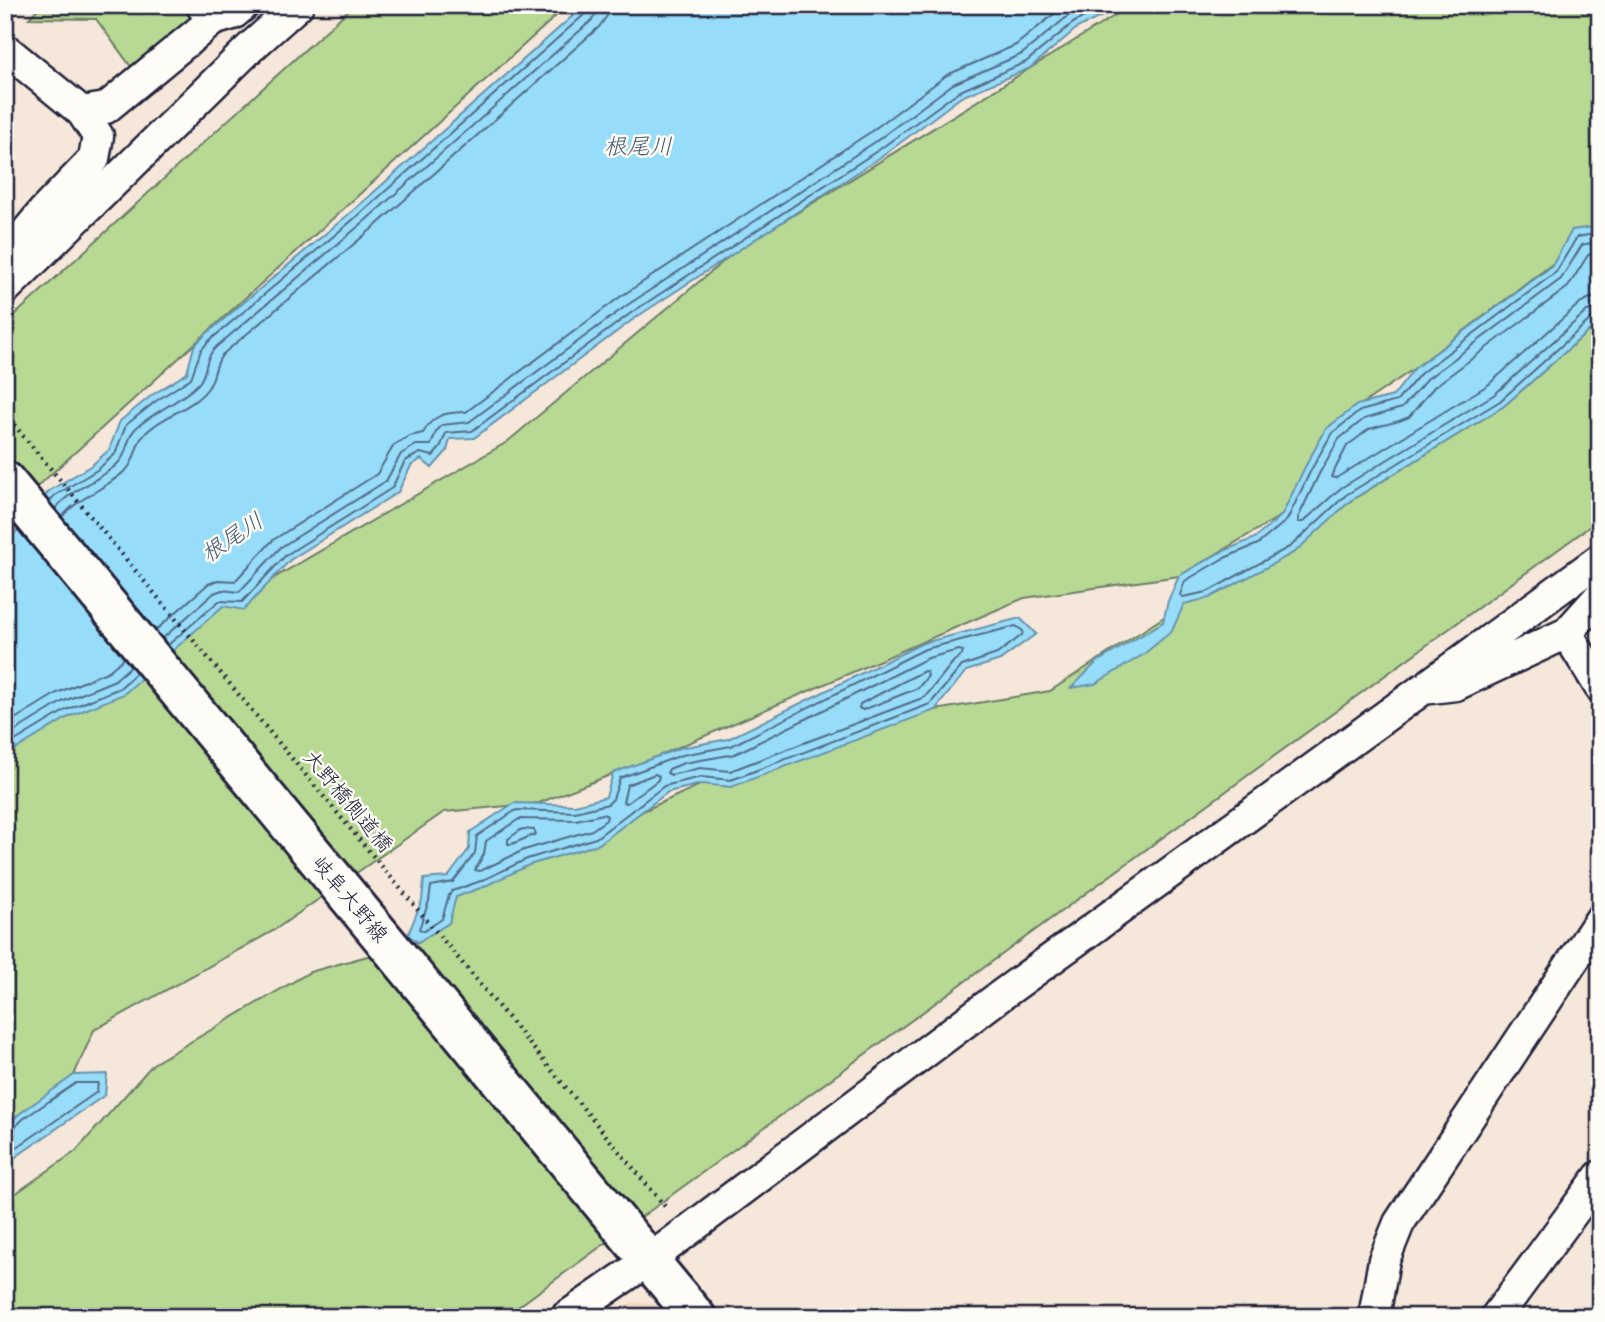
<svg xmlns="http://www.w3.org/2000/svg" width="1605" height="1322" font-family="Mynerve,'Klee One',sans-serif">
	<rect width="100%" height="100%" fill="#f5e7d9"/>
	<filter id="ink" filterUnits="userSpaceOnUse"><feTurbulence type="fractalNoise" baseFrequency=".0143" numOctaves="2"/><feDisplacementMap in="SourceGraphic" scale="14" xChannelSelector="R" yChannelSelector="G"/><feConvolveMatrix kernelMatrix="1 2 1 2 8 2 1 2 1" color-interpolation-filters="sRGB"/></filter>
	<g filter="url(#ink)">
		<path fill="#f0d8c4" d="M633,1302L658,1304L668,1317H600Z"/>
		<path fill="#b7d993" stroke="#6c7e67" stroke-width="2" d="M41,5H183L193,22L132,68L96,19L29,18Z
			M354,5H568L5,516V324Z
			M1132,5H1600V228L1415,368L1327,428L1282,515L1179,576L1024,598L656,757L539,803L444,812L273,931L94,1030L74,1075L5,1150V717L272,579L507,442L737,250Z
			M1600,321V519L504,1317H5V1201L76,1151L153,1064L310,972L418,942L456,897L702,784L935,710L1050,691L1184,604L1504,406Z"/>
		<path fill="#97dcf9" stroke="#6892ad" stroke-width="2" d="M585,5H1115L1109,13L1077,28L1030,68L961,97L884,155L635,318L474,438L450,439L447,451L432,468L421,459L411,466L398,492L290,560L244,610L223,606L124,694L70,716L5,756V545L49,491L92,465L109,450L120,421L152,395L187,373L194,346L205,335L356,208Z
			M1600,226V321L1504,406L1350,501L1295,552L1209,598L1184,604L1172,631L1144,654L1095,684L1071,688L1097,662L1163,622L1168,601L1179,576L1219,553L1255,538L1282,515L1305,467L1326,429L1357,405L1393,396L1415,368L1552,266L1572,230Z
			M1020,618L1036,634L1000,660L966,671L935,710L731,787L702,784L668,792L599,844L529,865L483,887L456,897L449,923L418,942L408,935L422,900L424,879L448,877L469,849L470,832L514,803L575,805L606,797L613,773L680,748L728,739L923,643Z
			M107,1074L105,1095L17,1156L5,1168V1127L19,1114L74,1075Z"/>
		<g fill="none" stroke-linecap="round" stroke-linejoin="round">
			<path stroke="#516c87" stroke-width="2" d="M1600,233L1577,237L1556,272L1421,373L1397,401L1360,411L1332,433L1311,470L1287,520L1258,544L1222,559L1185,581L1180,595L1183,597L1207,592L1291,546L1346,495L1500,401L1592,318L1600,316
				M1600,241L1582,245L1561,279L1427,379L1402,408L1364,419L1339,439L1319,474L1298,518V522H1303L1341,488L1495,394L1587,311L1600,307
				M1600,252L1588,255L1568,287L1434,387L1409,417L1399,421L1369,429L1347,446L1331,477L1336,478L1488,385L1580,303L1590,298L1600,297
				M49,502L54,496L97,470L115,454L126,425L156,401L191,378L201,350L210,340L361,213L586,13L589,5
				M55,509C71,488 102,481 120,461C128,452 127,436 136,428C155,411 180,402 198,384C208,374 203,359 216,347L366,220L592,20L596,14L598,5
				M62,517C77,498 108,488 127,469C136,460 135,445 143,436C160,416 193,409 208,388C216,377 214,364 223,354L373,228L599,27L607,16L608,5
				M1016,626L1023,631L1022,635L997,654L962,666L930,704L731,780L701,777L664,786L596,838L527,859L481,881L452,891L449,895L442,919L424,931L419,929L429,901L431,886L453,882L475,853L477,836L516,810L575,812L608,804L613,799L620,778L682,755L731,746L925,649Z
				M156,630L208,584L219,580L235,581L273,540L377,474L394,445L410,436L423,433C434,413 446,413 466,412L620,297L869,133L947,75L1016,45L1065,5
				M162,639L214,593L222,590L239,592L281,547L386,481L401,454L416,445H431L436,432L442,425L469,422L626,306L875,142L953,84L1022,54L1068,16L1088,5
				M168,645L219,601L242,602L286,555L392,488L405,461L420,453L433,456L440,448L446,433L472,431L631,313L880,149L958,92L1026,62L1073,23L1106,5
				M959,650L963,651L962,655L954,661L925,697L730,771L700,768L671,775L667,773L669,769L684,763L735,754L928,658Z
				M924,671L927,672L928,676L918,688L863,710L859,708L860,704Z
				M5,725L57,693L109,671L124,658
				M5,737L62,702L115,680L131,666
				M5,747L66,710L120,688L136,673
				M655,774L659,776L658,780L627,803L623,802L627,785Z
				M603,814L607,816L606,820L592,830L524,850L480,871L475,870L484,854L486,841L519,819L576,820Z
				M522,829L534,830L536,834L512,844H508V839Z
				M5,1131L12,1130L23,1119L76,1083H98L97,1092L13,1150L5,1158"/>
			<g stroke="#22223b" stroke-width="35">
				<path id="minor" d="M202,6L213,20L233,14L244,5
					M5,49L82,112L106,108L213,20
					M5,258L43,212L94,159L98,136L82,112
					M5,289L251,47L298,5
					M1567,633L1600,687
					M1431,683L1600,559
					M566,1317L649,1260L1000,996L1423,689L1456,685L1567,633L1600,596
					M1374,1317L1384,1260L1399,1223L1600,920
					M1496,1317L1600,1176"/>
			</g>
			<g stroke="#22223b" stroke-width="44">
				<path id="primary" d="M5,481L696,1317"/>
			</g>
			<path stroke="#22223b" stroke-width="4.5" stroke-dasharray="2 5" stroke-linecap="butt" d="M5,414L668,1210"/>
			<use href="#minor" stroke="#fdfcf7" stroke-width="30"/>
			<use href="#primary" stroke="#fdfcf7" stroke-width="38"/>
		</g>
	</g>
	<g text-anchor="middle" stroke-width="5" stroke-linejoin="round" paint-order="stroke">
		<g font-size="21" fill="#22223b" stroke="#fdfcf7">
			<text transform="translate(348 801) rotate(50)" y="7">大野橋側道橋</text>
			<text transform="translate(350 899) rotate(50)" y="7">岐阜大野線</text>
		</g>
		<g font-size="23" font-style="italic" fill="#455a74" stroke="#fdfcf7">
			<text x="638" y="154">根尾川</text>
			<text transform="translate(232 537) rotate(-34)" y="8">根尾川</text>
		</g>
	</g>
	<rect width="1605" height="1322" fill="none" stroke="#fdfcf7" stroke-width="28"/>
	<rect x="14" y="14" width="1577" height="1294" fill="none" stroke="#22223b" stroke-width="2.5" filter="url(#ink)"/>
</svg>
